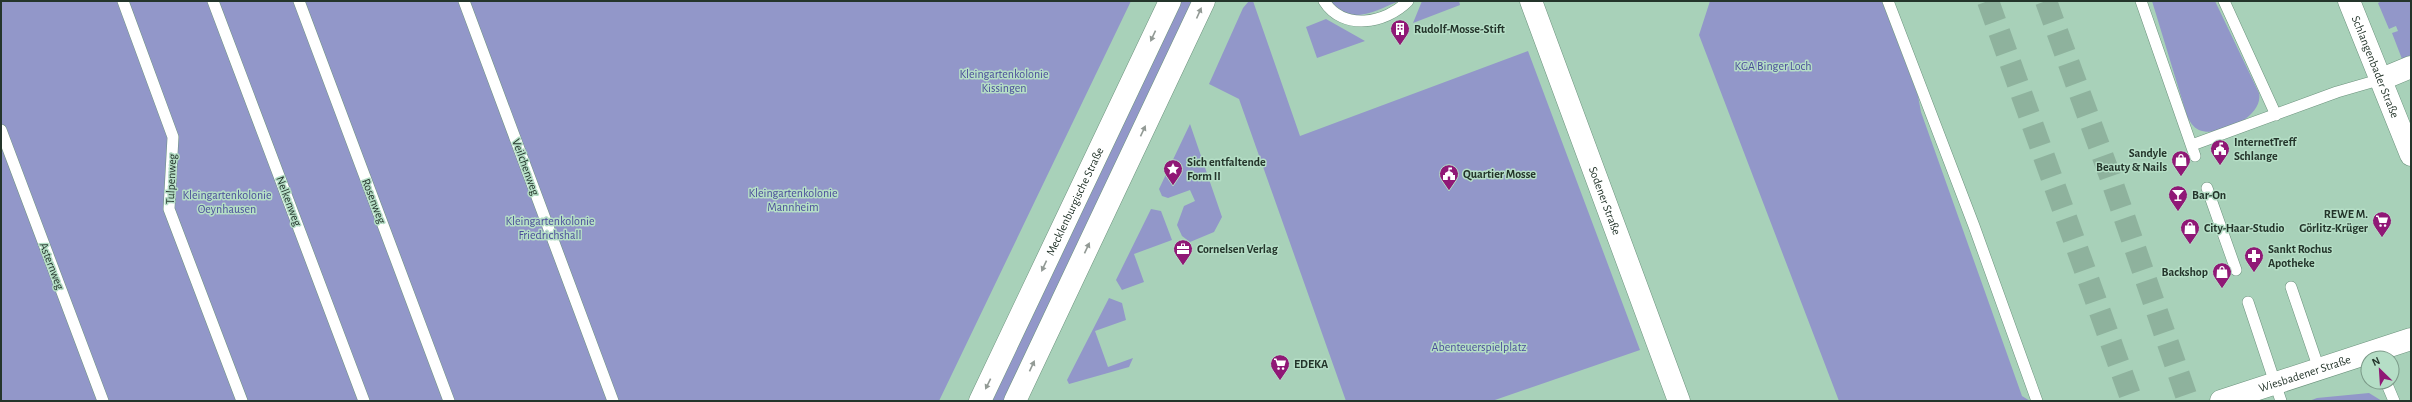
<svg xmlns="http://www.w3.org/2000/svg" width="2412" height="402" font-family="'Alegreya Sans',sans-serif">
	<rect width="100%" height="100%" fill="#a8d1b9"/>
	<path fill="#9297c9" d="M1,1H1131L939,401H1Z
		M1181,1H1192L1004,401H992Z
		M1249,1H1253L1300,136L1528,51L1640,350L1492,401H1346L1239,99L1209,84L1243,8Z
		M1331,1H1399C1377,10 1348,28 1331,1Z
		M1422,1H1459L1460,5L1413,23Z
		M1710,1H1882L1918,96L1921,112L2022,396L2030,401H1839L1699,35Z
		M2152,1H2215L2259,93C2264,117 2218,138 2199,130C2193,127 2190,122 2187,116Z
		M2382,1H2411V55L2402,59L2392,33L2398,31L2396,26L2389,29L2378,3Z
		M1326,19L1365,41L1317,58L1306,27Z
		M1190,124L1222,217L1214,232L1190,242L1182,236L1177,225L1184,206L1195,201L1190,190L1168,198L1162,196L1159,189Z
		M1151,209L1161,211L1172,240L1134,254L1144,282L1122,290L1116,280Z
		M1109,298L1122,303L1126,320L1095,331L1108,367L1133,358L1129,367L1069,384L1067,380Z
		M2369,393L2382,401H2309L2317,398Z"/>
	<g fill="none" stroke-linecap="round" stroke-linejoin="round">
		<path stroke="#8eb29d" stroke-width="22" stroke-dasharray="22 11" stroke-linecap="butt" d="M1988,1L2132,401
			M2046,1L2110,176L2188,401"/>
		<g stroke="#6b927c" stroke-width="12">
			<path id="lane" d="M123,1L173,137L169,209L242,401
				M213,1L364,401
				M299,1L449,401
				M464,1L613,401
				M1324,1C1343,31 1385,24 1408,1
				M1888,1L1974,226L2037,401
				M2141,1L2195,156
				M2224,1L2276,115
				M1,130L103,401
				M2192,145L2337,92L2382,79
				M2207,188L2236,270
				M2291,287L2319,369
				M2248,302L2281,401
				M2386,382L2394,401"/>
		</g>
		<g stroke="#6b927c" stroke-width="23">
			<g id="street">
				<path id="s1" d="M1531,1L1679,401"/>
				<path id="s2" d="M2349,1L2411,155"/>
				<path d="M2382,79L2411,67"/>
			</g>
		</g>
		<g stroke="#6b927c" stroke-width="23">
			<g id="secondary">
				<path id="s3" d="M980,401L1170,1"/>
				<path d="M1015,401L1204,1"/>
				<path id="s4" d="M2221,401L2411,339"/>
			</g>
		</g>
		<use href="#lane" stroke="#fff" stroke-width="11"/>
		<use href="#street" stroke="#fff" stroke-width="22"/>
		<use href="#secondary" stroke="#fff" stroke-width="22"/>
	</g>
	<defs><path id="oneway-solid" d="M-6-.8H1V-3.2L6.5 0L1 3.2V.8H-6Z"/></defs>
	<g fill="#929a95">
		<use href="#oneway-solid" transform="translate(1199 13) rotate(-66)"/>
		<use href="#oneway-solid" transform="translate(1153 36) rotate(115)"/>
		<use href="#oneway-solid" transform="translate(1143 131) rotate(-65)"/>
		<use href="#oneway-solid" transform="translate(1087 248) rotate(-65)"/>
		<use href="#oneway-solid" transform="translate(1044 266) rotate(115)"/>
		<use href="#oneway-solid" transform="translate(1032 366) rotate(-65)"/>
		<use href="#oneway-solid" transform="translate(988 384) rotate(116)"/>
	</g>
	<defs>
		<g id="building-pin" transform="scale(1)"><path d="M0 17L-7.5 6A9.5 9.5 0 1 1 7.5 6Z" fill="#901876" stroke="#b5dec6"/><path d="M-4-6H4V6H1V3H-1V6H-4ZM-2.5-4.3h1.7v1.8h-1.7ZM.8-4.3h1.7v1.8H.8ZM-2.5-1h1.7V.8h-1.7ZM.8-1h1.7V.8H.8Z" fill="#fff"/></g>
		<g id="civic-pin" transform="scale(1)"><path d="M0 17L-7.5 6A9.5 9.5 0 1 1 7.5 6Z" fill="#901876" stroke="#b5dec6"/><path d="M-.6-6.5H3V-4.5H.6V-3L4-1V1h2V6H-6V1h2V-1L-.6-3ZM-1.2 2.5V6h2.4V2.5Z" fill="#fff"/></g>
		<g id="shop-pin" transform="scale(1)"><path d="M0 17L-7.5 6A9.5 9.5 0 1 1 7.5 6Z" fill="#901876" stroke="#b5dec6"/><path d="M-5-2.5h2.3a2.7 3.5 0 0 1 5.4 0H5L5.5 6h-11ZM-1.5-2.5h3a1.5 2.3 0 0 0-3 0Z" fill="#fff"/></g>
		<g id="sight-pin" transform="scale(1)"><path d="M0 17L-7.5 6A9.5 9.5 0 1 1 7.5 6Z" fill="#901876" stroke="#b5dec6"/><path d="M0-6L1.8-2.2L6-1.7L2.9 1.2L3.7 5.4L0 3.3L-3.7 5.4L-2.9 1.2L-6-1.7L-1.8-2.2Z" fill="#fff"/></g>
		<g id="bar-pin" transform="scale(1)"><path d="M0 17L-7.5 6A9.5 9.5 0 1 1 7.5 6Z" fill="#901876" stroke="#b5dec6"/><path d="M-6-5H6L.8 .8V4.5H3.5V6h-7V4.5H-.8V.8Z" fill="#fff"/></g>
		<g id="supermarket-pin" transform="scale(1)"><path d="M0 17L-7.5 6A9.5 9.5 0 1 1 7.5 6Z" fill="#901876" stroke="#b5dec6"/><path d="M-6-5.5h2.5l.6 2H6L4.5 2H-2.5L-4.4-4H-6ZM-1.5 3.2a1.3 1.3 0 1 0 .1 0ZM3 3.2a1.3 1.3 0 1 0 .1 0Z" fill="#fff"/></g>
		<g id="office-pin" transform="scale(1)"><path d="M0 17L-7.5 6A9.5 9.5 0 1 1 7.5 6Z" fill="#901876" stroke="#b5dec6"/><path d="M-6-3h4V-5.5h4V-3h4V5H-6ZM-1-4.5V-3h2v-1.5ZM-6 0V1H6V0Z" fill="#fff"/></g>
		<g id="pharmacy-pin" transform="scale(1)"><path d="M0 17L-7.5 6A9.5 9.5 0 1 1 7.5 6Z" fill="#901876" stroke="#b5dec6"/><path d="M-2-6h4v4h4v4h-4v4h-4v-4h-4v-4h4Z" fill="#fff"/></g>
	</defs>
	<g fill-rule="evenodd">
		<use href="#building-pin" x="1400" y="29"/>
		<use href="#civic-pin" x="2220" y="149"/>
		<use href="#shop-pin" x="2181" y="160"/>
		<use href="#sight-pin" x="1173" y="169"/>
		<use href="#civic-pin" x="1449" y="174"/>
		<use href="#bar-pin" x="2178" y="195"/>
		<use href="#supermarket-pin" x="2382" y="221"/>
		<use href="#shop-pin" x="2190" y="228"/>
		<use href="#office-pin" x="1183" y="249"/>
		<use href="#pharmacy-pin" x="2254" y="256"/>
		<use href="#shop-pin" x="2222" y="272"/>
		<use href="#supermarket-pin" x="1280" y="364"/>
	</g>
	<g text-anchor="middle" stroke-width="3" stroke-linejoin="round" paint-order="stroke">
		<g font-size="12" font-weight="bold" fill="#24352b" stroke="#b5dec6" text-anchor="start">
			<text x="1414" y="33">Rudolf-Mosse-Stift</text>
			<text x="2234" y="146">InternetTreff<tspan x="2234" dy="14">Schlange</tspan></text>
			<text x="2167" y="157" text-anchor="end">Sandyle<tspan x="2167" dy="14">Beauty &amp; Nails</tspan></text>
			<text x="1187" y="166">Sich entfaltende<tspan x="1187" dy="14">Form II</tspan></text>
			<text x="1463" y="178">Quartier Mosse</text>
			<text x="2192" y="199">Bar-On</text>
			<text x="2368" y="218" text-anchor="end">REWE M.<tspan x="2368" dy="14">Görlitz-Krüger</tspan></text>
			<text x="2204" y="232">City-Haar-Studio</text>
			<text x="1197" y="253">Cornelsen Verlag</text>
			<text x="2268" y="253">Sankt Rochus<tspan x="2268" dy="14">Apotheke</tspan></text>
			<text x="2208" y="276" text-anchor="end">Backshop</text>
			<text x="1294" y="368">EDEKA</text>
		</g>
		<g font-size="12" fill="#4a4c99" stroke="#b5dec6">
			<text x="1773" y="70">KGA Binger Loch</text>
			<text x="1004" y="78">Kleingartenkolonie<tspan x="1004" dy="14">Kissingen</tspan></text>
			<text x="793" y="197">Kleingartenkolonie<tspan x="793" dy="14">Mannheim</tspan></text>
			<text x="227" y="199">Kleingartenkolonie<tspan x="227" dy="14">Oeynhausen</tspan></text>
			<text x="550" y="225">Kleingartenkolonie<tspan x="550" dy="14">Friedrichshall</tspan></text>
			<text x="1479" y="351">Abenteuerspielplatz</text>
		</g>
		<g font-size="12" fill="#24352b" stroke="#b5dec6">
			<text dy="4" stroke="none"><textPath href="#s2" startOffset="71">Schlangenbader Straße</textPath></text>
			<text transform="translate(526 167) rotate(70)" y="4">Veilchenweg</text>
			<text transform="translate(171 179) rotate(-87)" y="4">Tulpenweg</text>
			<text transform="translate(289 201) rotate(69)" y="4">Nelkenweg</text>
			<text transform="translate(374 201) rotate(69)" y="4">Rosenweg</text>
			<text dy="4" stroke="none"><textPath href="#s3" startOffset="221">Mecklenburgische Straße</textPath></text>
			<text dy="4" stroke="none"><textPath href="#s1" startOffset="213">Sodener Straße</textPath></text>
			<text transform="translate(52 266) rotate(69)" y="4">Asternweg</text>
			<text dy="4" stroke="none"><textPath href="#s4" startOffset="88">Wiesbadener Straße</textPath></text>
		</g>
	</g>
	<rect width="2412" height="402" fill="none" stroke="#24352b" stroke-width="4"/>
	<g transform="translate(2380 370) rotate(335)"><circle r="19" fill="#b5dec6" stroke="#7b9a88"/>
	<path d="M0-3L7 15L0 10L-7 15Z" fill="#901876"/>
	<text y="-6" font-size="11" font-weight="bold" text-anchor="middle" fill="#24352b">N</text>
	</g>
</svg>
